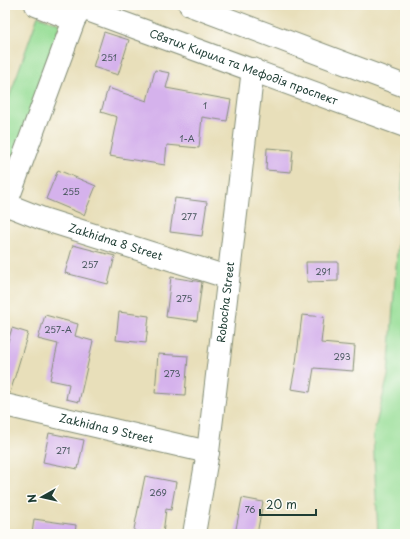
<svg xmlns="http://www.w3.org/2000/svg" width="410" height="539" font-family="'Playpen Sans',sans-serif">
	<rect width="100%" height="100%" fill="#fdfcf7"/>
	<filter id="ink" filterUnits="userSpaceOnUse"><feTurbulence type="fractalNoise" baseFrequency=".025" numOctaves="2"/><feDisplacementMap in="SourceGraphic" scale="8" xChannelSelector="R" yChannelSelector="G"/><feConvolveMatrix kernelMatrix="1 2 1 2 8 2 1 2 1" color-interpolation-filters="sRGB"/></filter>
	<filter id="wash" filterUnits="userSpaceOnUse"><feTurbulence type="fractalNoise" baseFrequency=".012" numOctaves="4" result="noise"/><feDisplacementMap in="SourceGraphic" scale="16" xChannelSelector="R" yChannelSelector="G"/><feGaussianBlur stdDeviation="0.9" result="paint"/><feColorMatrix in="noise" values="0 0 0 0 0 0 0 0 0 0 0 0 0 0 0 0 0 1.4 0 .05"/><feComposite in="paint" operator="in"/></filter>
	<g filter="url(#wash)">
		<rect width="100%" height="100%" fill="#e8dfba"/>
		<path fill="#98de97" stroke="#5c8e66" d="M38,16L60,24L5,183V109Z
			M405,144V534H378L373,436L388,376Z"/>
		<g id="blocks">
			<path fill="#d5b2ec" d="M104,32L129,40L118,75L93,67Z
				M155,70L170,73L166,88L231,100L227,121L202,117L199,148L167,145L165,165L109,156L117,117L101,112L108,88L147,101Z
				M267,148L293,150L291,172L266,170Z
				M58,170L96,186L84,215L46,199Z
				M175,198L207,202L202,236L170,232Z
				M73,245L115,256L108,284L65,273Z
				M306,262H338V281L307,282Z
				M171,277L202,282L197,321L166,317Z
				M119,312L149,316L146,343L116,340Z
				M45,315L78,324L75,336L93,341L79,402L66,399L69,384L50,380L58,344L38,339Z
				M302,315L324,317L321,343L355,346L353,371L314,368L310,392L291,389L296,363Z
				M12,328L28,333L10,393H5V351Z
				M158,354L188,356L185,395L155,393Z
				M49,433L84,440L78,469L43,462Z
				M145,476L176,482L171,510L166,509L163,534H133Z
				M242,498L263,502L257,534H235Z
				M34,519L76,525L75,534H32Z"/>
		</g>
	</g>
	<g filter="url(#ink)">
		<use href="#blocks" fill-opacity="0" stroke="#848e77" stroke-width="1"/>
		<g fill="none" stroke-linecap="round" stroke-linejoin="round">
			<g stroke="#848e77" stroke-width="24">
				<g id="minor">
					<path d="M36,5L74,20"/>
					<path d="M190,5L405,86"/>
					<path id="s1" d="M82,8L405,126"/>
					<path id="s2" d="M5,204L43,219L227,277"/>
					<path d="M5,207L74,20L84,5"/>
					<path id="s3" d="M5,405L208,452"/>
					<path id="s4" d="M194,534L208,452L253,69"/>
				</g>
			</g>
			<use href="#minor" stroke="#fff" stroke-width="22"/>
		</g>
	</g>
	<g text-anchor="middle" stroke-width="3.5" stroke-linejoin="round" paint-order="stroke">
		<g font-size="9" fill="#4c5a62">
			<text x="109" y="61">251</text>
			<text x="205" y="109">1</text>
			<text x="187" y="142">1-А</text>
			<text x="71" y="195">255</text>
			<text x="189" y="220">277</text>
			<text x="90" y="268">257</text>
			<text x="323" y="275">291</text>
			<text x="184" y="302">275</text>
			<text x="58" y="333">257-А</text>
			<text x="342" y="360">293</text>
			<text x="172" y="377">273</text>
			<text x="63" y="454">271</text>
			<text x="158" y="496">269</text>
			<text x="250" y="513">76</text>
		</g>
		<g font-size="11" fill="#1f3d34" stroke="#fdfcf7">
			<text dy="4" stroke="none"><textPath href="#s1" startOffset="172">Святих Кирила та Мефодія проспект</textPath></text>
			<text dy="4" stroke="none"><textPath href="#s2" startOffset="117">Zakhidna 8 Street</textPath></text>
			<text dy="4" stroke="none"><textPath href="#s4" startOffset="234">Robocha Street</textPath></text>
			<text dy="4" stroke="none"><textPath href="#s3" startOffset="104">Zakhidna 9 Street</textPath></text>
		</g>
	</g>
	<rect width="410" height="539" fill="none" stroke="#fdfcf7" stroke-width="20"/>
	<g transform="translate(42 497) rotate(262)" stroke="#fdfcf7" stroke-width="3" paint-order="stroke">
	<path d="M0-3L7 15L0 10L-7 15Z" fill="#1f3d34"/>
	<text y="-6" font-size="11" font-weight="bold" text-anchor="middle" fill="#1f3d34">N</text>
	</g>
	<path d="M260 509v6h56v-6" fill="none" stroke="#1f3d34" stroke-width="2"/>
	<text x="266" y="509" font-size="12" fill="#1f3d34" stroke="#fdfcf7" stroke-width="3" paint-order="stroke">20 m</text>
</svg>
